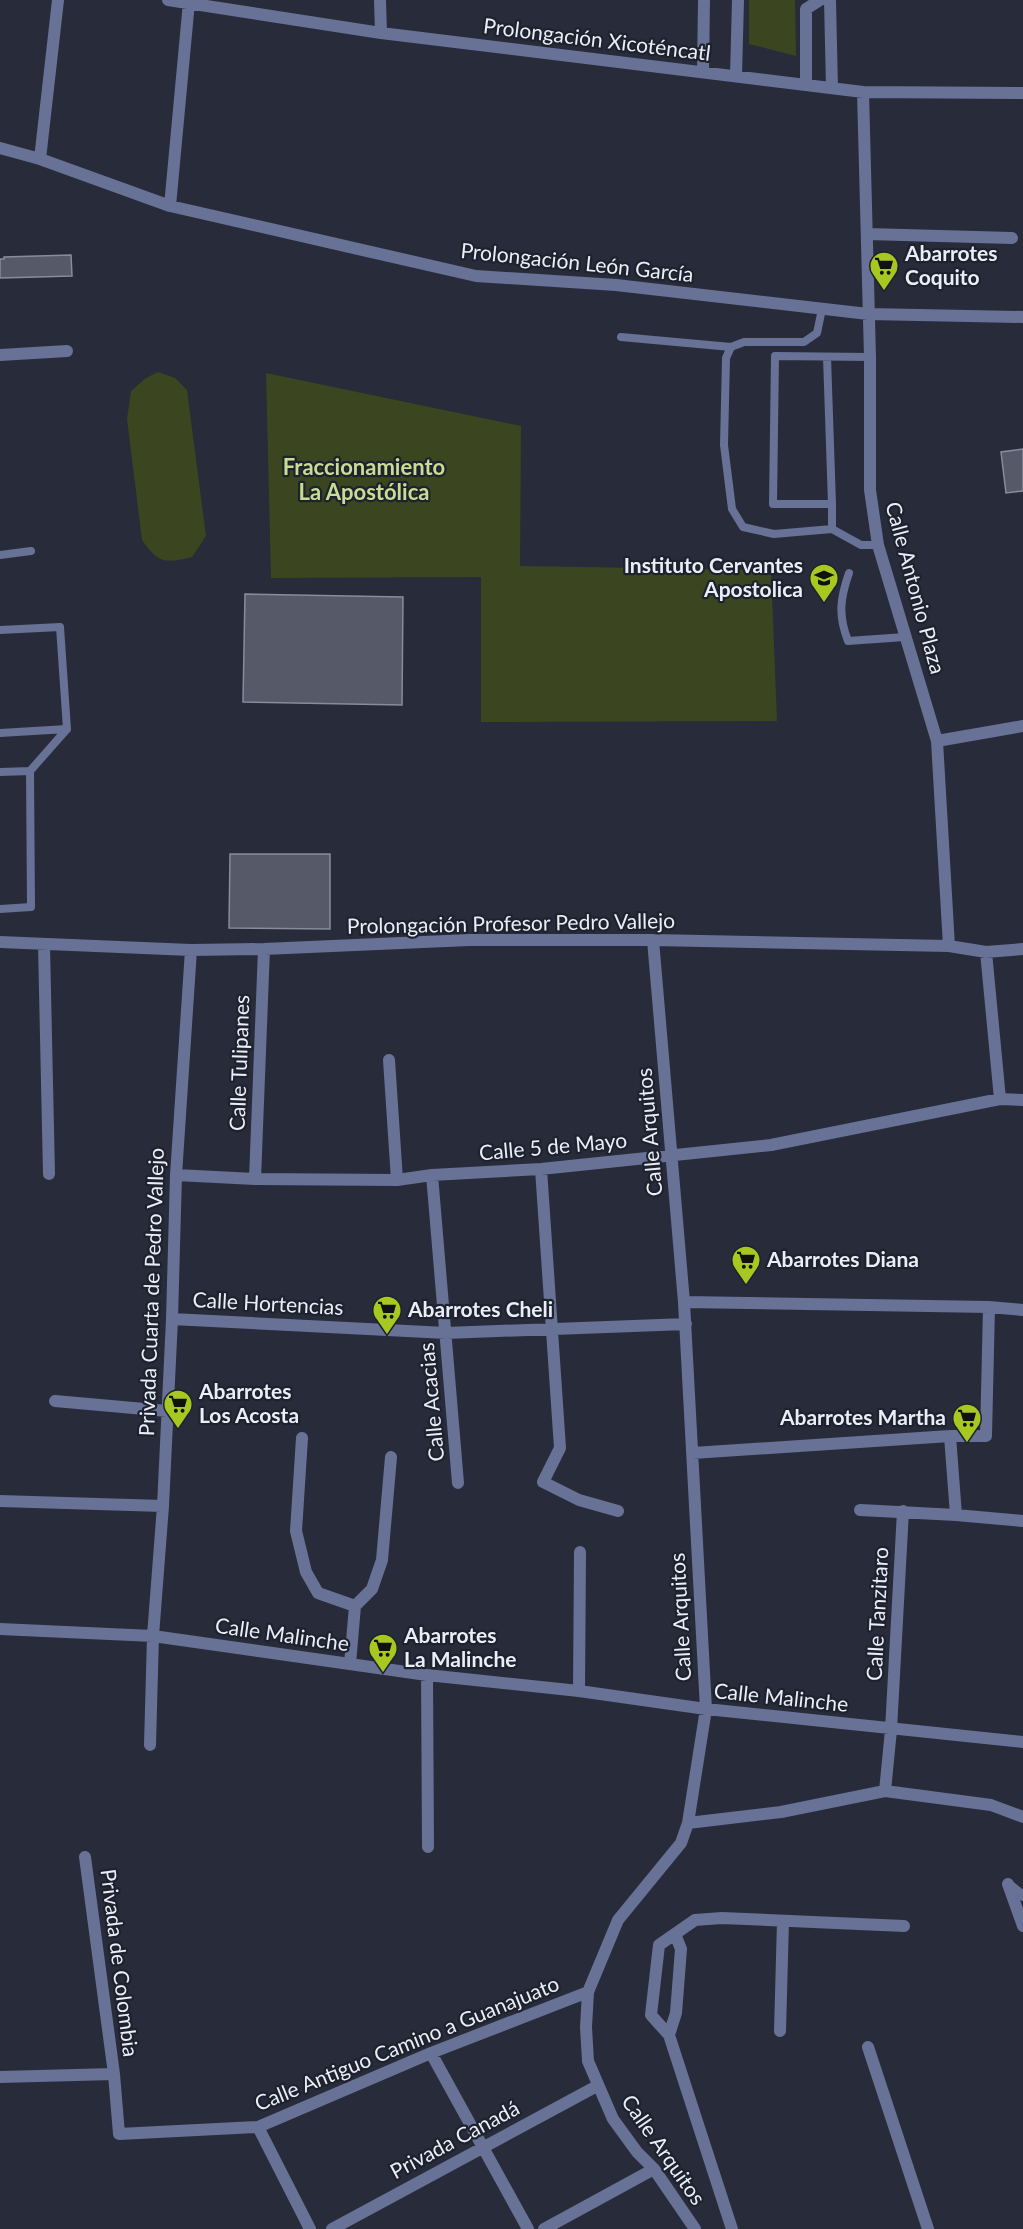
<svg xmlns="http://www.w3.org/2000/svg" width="1023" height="2229" font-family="Lato,sans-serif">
	<rect width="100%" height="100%" fill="#282b39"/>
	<path fill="#3b451f" d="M749,0H795L796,56L749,44Z
		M158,372L175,378L187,390L206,536L192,557C165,564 158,563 142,540L127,419L131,391L146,378Z
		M266,373L521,426L520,566L771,570L777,721L481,722V577L271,578Z"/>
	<path fill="#555968" stroke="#888c9d" stroke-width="1.5" d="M71,255L72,276L0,278V259H4V257Z
		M1023,449V491L1006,493L1001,452Z
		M245,594L403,597L402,705L243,702Z
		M230,854H330V929L229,928Z"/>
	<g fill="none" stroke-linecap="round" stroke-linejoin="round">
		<path stroke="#687196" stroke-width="8" d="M822,309L817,333L804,342H744L731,347L726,358L724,445L732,509L743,527L774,534L832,529L861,545H878
			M621,337L731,347
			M827,357L832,504H773L775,356L870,357
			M832,529V504
			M0,555L31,551
			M849,573C840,599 838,615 848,641L905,637
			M0,630L60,627L67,729L30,771L0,772
			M0,733L67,729
			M0,909L31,907L30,771"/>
		<path stroke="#687196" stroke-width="10" d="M1008,1884L1023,1896"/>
		<path stroke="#687196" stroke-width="12" d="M168,0L381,33L863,92L1023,93
			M380,0L381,33
			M830,0L832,88
			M703,72L704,0
			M736,76L738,0
			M806,85V9L820,0
			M863,92L870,357V490L878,545L937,741L949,946
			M0,148L40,159L170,206L476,276L616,285L868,314L1023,317
			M40,159L58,0
			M170,206L189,2
			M867,234L1012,238
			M0,355L67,351
			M937,741L1023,726
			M653,940L684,1302L706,1709L688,1823L681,1843L618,1920L588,1992L586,2027L588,2061L613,2119L637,2152L654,2169L695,2229
			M0,942L191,950L264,949L469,940H653L949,946L986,952L1023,949
			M44,945L49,1174
			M986,952L1000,1099
			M389,1060L397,1180
			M541,1169L560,1448L543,1482L579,1500L618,1511
			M176,1175L255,1179L397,1180L432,1175L541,1169L771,1145L1000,1099L1023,1100
			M432,1175L458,1483
			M255,1179L264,949
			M684,1302L989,1307L1023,1310
			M172,1319L446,1333L686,1324
			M55,1401L167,1411
			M950,1436L956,1515
			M302,1438L296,1531L306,1572L318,1593L355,1606
			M693,1453L950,1436H986L989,1307
			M0,1501L163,1506
			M860,1510L956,1515L1023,1521
			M0,1629L153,1636L427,1675L579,1691L706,1709L1023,1742
			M350,1664L355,1606L372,1589L382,1560L391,1457
			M427,1675L428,1847
			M579,1691L580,1552
			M150,1745L153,1636L163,1506L172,1319L176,1175L191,950
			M885,1791L891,1730L903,1511
			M688,1823L781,1812L885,1791L991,1805L1023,1817
			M85,1857L114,2074L119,2134L258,2127L431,2053L588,1992
			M1008,1884L1023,1926
			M780,2031L783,1921
			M669,2035L676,2013L681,1949L675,1934
			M868,2047L928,2229
			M431,2053L528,2229
			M0,2077L114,2074
			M258,2127L310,2229
			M332,2229L597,2086
			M544,2229L654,2169
			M732,2229L669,2035L651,2015L659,1945L695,1920L722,1918L904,1926"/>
	</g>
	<defs>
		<g id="supermarket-pin" transform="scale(1.5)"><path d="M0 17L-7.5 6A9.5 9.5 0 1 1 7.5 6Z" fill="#a7c820" stroke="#1e222f"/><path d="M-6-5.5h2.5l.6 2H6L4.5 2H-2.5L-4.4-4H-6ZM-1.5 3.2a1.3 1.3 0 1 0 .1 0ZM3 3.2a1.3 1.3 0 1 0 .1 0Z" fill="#111"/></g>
		<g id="school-pin" transform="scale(1.5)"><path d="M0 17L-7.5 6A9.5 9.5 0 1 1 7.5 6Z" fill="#a7c820" stroke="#1e222f"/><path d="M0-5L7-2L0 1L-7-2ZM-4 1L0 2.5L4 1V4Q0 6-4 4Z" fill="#111"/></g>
	</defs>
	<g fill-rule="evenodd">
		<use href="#supermarket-pin" x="884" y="266"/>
		<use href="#school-pin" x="824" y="578"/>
		<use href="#supermarket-pin" x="746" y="1260"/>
		<use href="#supermarket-pin" x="387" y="1310"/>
		<use href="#supermarket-pin" x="178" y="1404"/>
		<use href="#supermarket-pin" x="967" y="1418"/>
		<use href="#supermarket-pin" x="383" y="1648"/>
	</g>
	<g text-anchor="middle" stroke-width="4.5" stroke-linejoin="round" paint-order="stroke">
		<g font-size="21" fill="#eceef7" stroke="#1e222f">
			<text transform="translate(597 40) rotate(7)" y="7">Prolongación Xicoténcatl</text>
			<text transform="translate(577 263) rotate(6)" y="7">Prolongación León García</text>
			<text transform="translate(915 588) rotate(75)" y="7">Calle Antonio Plaza</text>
			<text transform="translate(511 924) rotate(-1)" y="7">Prolongación Profesor Pedro Vallejo</text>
			<text transform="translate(240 1063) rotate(-88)" y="7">Calle Tulipanes</text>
			<text transform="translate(650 1132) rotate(-95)" y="7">Calle Arquitos</text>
			<text transform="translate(553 1147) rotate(-5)" y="7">Calle 5 de Mayo</text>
			<text transform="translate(152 1292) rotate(-88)" y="7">Privada Cuarta de Pedro Vallejo</text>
			<text transform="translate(268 1304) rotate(3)" y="7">Calle Hortencias</text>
			<text transform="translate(432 1402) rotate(-95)" y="7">Calle Acacias</text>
			<text transform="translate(878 1614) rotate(-87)" y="7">Calle Tanzitaro</text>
			<text transform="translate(681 1617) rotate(-93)" y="7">Calle Arquitos</text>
			<text transform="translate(282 1635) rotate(8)" y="7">Calle Malinche</text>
			<text transform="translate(781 1698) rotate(6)" y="7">Calle Malinche</text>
			<text transform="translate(119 1963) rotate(83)" y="7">Privada de Colombia</text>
			<text transform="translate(407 2044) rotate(-22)" y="7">Calle Antiguo Camino a Guanajuato</text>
			<text transform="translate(455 2140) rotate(-28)" y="7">Privada Canadá</text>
			<text transform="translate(663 2150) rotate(55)" y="7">Calle Arquitos</text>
		</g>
		<g font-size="21" font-weight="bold" fill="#eceef7" stroke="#1e222f" text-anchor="start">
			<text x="905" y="261">Abarrotes<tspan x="905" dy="24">Coquito</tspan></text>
			<text x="803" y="573" text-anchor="end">Instituto Cervantes<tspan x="803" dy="24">Apostolica</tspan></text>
			<text x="767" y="1267">Abarrotes Diana</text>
			<text x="408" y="1317">Abarrotes Cheli</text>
			<text x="199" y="1399">Abarrotes<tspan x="199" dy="24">Los Acosta</tspan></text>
			<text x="946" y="1425" text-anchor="end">Abarrotes Martha</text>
			<text x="404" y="1643">Abarrotes<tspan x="404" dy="24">La Malinche</tspan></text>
		</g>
		<g font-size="22" font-weight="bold" fill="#c8dd93" stroke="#1e222f">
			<text x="364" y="475">Fraccionamiento<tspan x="364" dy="25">La Apostólica</tspan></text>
		</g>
	</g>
</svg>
